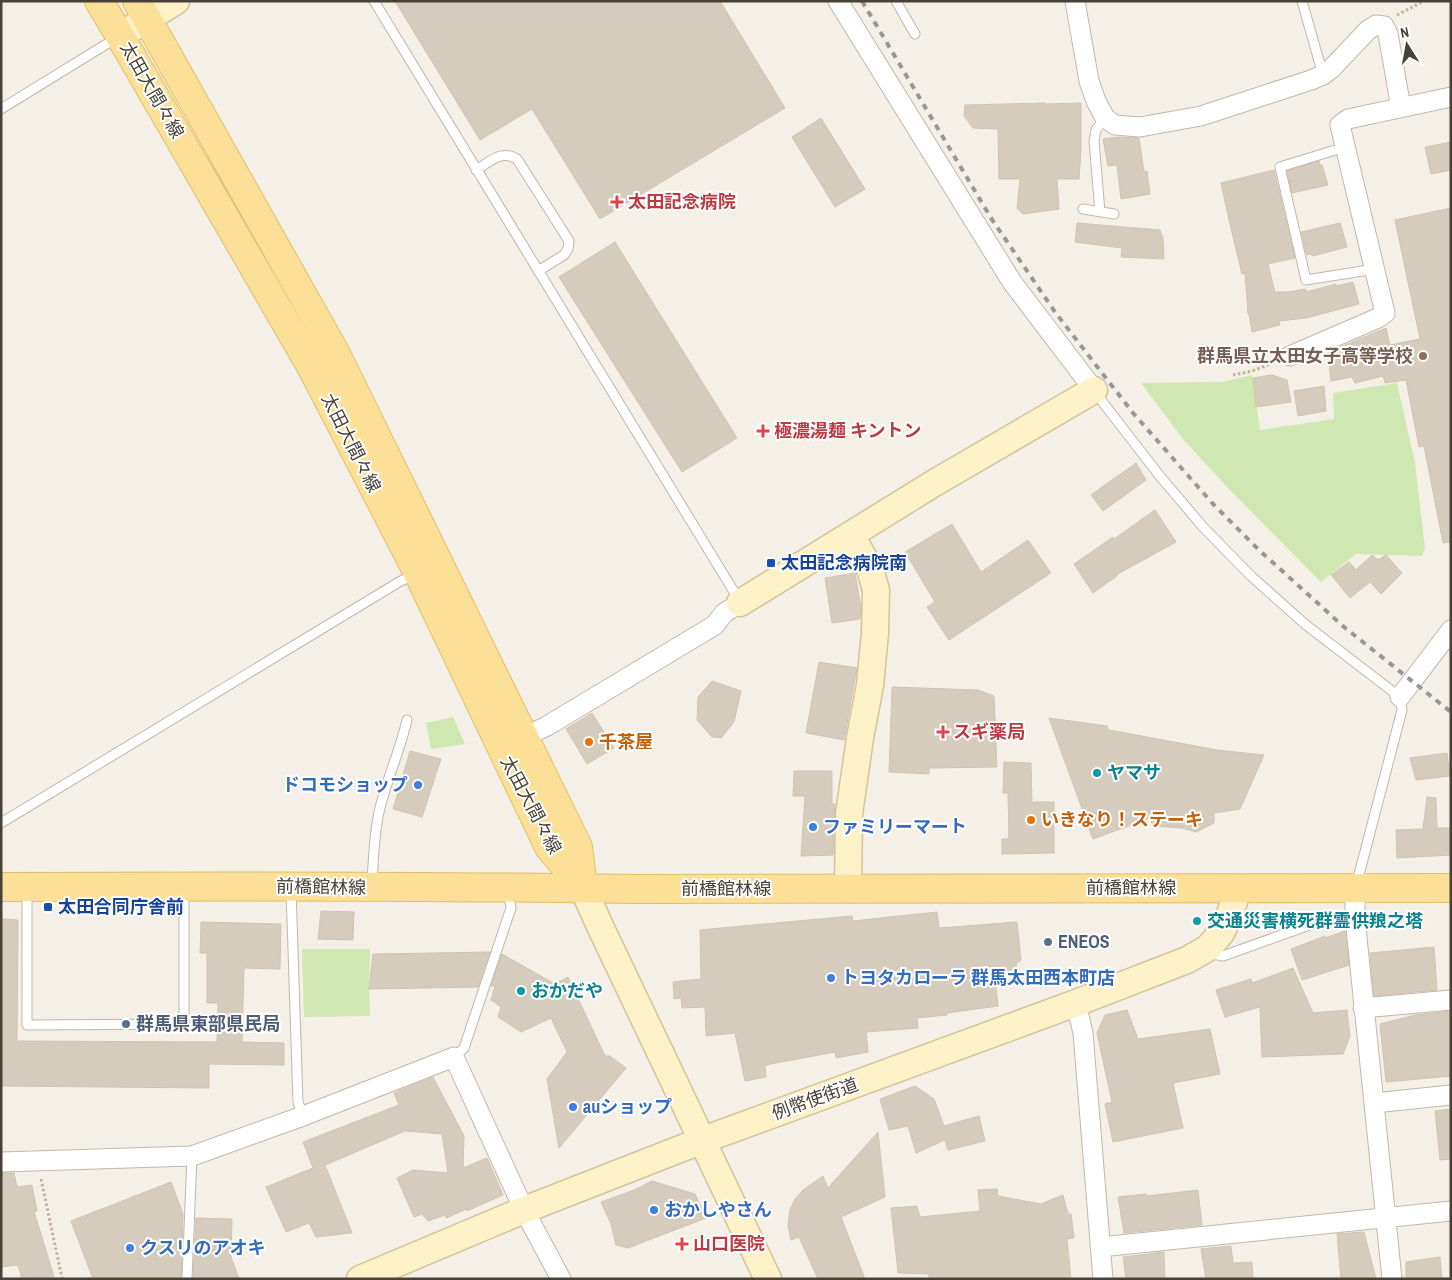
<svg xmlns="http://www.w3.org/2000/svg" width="1452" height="1280" font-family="'Archivo Narrow','Noto Sans JP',sans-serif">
	<rect width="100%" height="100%" fill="#f4f0e8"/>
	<path fill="#cfe7b1" d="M1252,375L1260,430L1334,419L1333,393L1397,383L1415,463L1425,549L1422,556L1356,554L1321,582L1228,488L1183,439L1141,383L1223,382Z
		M453,717L465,744L431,749L426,723Z
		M302,949H370L369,989L370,1016L304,1017Z"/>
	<path fill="#d5ccbd" stroke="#d0c4b1" d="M395,1H720L785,108L600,219L532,109L480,140Z
		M1045,103V104L1081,103V150L1079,179H1057L1059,209L1023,214L1017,208L1020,179H999L998,129L973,128L964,116L965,105Z
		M821,118L865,189L835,207L792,137Z
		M1118,137L1139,138L1144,172L1147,171L1150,194L1121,199L1117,165L1108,166L1103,139Z
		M1451,142V170L1431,174L1425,147Z
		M1319,161L1320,165H1322L1328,185L1292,193L1287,171Z
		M1274,170L1295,258L1268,264L1275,292H1288L1306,289V292L1336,284L1337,286L1353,282L1359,304L1306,318L1279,321L1280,325L1252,332L1249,314H1248L1245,273L1242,274L1229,220L1221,183Z
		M1451,208V542L1443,543L1424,446L1419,447L1406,380L1385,383L1383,376L1355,383L1352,377L1331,381L1329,362H1331L1328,352L1386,328L1390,345L1420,339L1395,220Z
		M1077,223L1160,230L1163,238L1164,259L1121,257L1122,248L1075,242Z
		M1340,223L1347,247L1313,256L1310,254L1307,255L1301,232Z
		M615,242L737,438L682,472L559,277Z
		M1272,375L1287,380L1291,402L1256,407L1253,378Z
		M1324,386L1326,411L1298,416L1294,391Z
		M1136,463L1146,480L1103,511L1091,495Z
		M1155,510L1176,542L1116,575L1117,576L1093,593L1074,564L1113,537L1114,539Z
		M952,524L981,572L1028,540L1051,573L949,640L927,607L935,602L905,552Z
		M1372,555L1378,560L1386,555L1402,573L1381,594L1370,582L1350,598L1331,575L1349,562L1356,570Z
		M855,573L861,608L860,619L832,623L825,578Z
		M819,662L857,668L844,740L806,733Z
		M712,681L741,691L734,722L721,738L712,737L697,720L698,697Z
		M892,687L978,690L994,696L997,767L929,768V774L889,772Z
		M592,713L614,748L587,764L566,729Z
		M1049,718L1107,726L1109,730L1217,750L1264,755L1240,809L1214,813V823L1196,832L1182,828L1153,826L1150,818L1093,839Z
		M410,751L441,759L422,817L393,809Z
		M1447,753L1450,776L1416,780L1410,758Z
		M1004,762L1031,763L1032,802H1054V853L1002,854V839H1009L1008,793H1003Z
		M794,771H832V804H835L833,855L801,856L805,796H793Z
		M1427,797L1436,798L1437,828H1451V855L1397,858L1396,830L1423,829Z
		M321,911L354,912L353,940L318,939Z
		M937,912L939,928L1017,922L1021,960L1016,964L1017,976L995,978L998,1006L947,1013V1015L917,1018L918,1028L866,1032L868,1052L836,1058L835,1052L765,1065L766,1077L745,1081L735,1033L706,1036L705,1007L682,1008L681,998L674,999L673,982L701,979L700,930L852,916L853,921Z
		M1,919L18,920L17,1041L217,1042L218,1003H207V953H200L201,922L281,924L280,969L244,968L242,1042L284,1043V1065L209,1064V1088L1,1086Z
		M1345,931L1349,965L1302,980L1291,949L1325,936V938Z
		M1434,947L1437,990L1374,996L1370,953Z
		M490,952L478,987L369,989L373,954Z
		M502,954L555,984L568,977L605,1056H610L626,1068L559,1148L547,1079L567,1052L551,1018L521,1032L498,1017L501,1007L491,1000L495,986H491Z
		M1293,968L1313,1013L1347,1010L1350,1036L1343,1054L1262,1057L1260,1007L1225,1017L1216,990L1251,979L1252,983Z
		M1127,1010L1138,1039L1210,1029L1220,1074L1173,1083L1183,1128L1113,1142L1105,1104L1112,1102L1097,1033L1105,1015Z
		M1451,1011V1076L1386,1082L1380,1024L1415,1015Z
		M433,1077L464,1136L463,1168L487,1158L503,1195L467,1211V1209L446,1218L445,1215L428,1221L422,1214L414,1217L397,1178L413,1170L448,1173L442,1134L405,1131L325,1165L352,1233L316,1237L309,1223L286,1232L266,1187L313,1168L303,1142L399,1105L394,1093Z
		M915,1086L934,1099L944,1126L979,1116L985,1141L948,1150L945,1140L916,1153L908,1126L889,1130L880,1099Z
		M1451,1109V1159L1440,1160L1435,1111Z
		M878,1132L885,1197L841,1217L865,1279H818L799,1237L791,1240L788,1226L790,1210L795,1199L803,1190L823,1176L828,1188Z
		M1,1173H14L17,1187L32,1185L37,1211H34L54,1277L22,1279L18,1265L1,1267Z
		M652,1181L695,1194L706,1218L628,1248L616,1245L611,1224L601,1202L634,1190Z
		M171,1182L183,1214L181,1279H93L71,1221Z
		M997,1189L998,1196L1041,1204L1063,1195L1068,1214H1071L1074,1238L1067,1239L1071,1279H929V1274L898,1273L891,1208L917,1206L920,1217L980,1211L978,1190Z
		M1198,1190L1202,1225L1124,1233L1118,1197L1146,1194L1147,1196Z
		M196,1218L232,1219L231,1257L239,1279H193Z
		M1364,1232L1376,1279H1341L1337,1234Z
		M1231,1246L1233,1263L1252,1262L1253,1279H1206L1201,1249Z
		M1164,1252L1165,1279H1126L1123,1257Z
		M1440,1257L1442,1279H1406V1262Z"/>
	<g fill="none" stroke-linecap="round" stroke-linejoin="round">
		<g stroke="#bfb8ab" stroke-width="11">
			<path id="lane" d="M374,1L739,600
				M896,1L915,34
				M1302,1L1323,75
				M1,109L118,37
				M1345,147L1280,167L1306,280L1375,269
				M476,170C490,162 501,149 517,159L569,241L568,249L564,255L538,271
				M1083,209L1114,214
				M1100,212L1094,141L1096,130L1105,118
				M1094,391L1159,475L1203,527L1251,576L1306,625L1400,697L1401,702L1402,710L1356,886
				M1,823L399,582L415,574
				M372,885C373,861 374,835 379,812C386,781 400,751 407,720
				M291,889L298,1102L303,1116
				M27,890V1025L184,1024V889
				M1208,953L1223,956L1315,923
				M454,1057L464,1048L511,908L508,889
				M187,1279L192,1156"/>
		</g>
		<g stroke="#bfb8ab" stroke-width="21">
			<path id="street" d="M838,1L1012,282L1094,390
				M1075,1L1089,81L1096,101L1105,118L1115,125L1140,127L1201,116L1311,80L1323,75L1331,69L1368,30L1376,25L1384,26L1388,34L1401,108
				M1290,356L1378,318L1385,313L1340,125L1348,119L1451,97
				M1400,697L1451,630
				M524,737L547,726L715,625L724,613L740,603
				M1355,888V918L1392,1279
				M1076,1003L1083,1033L1103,1279
				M1363,1008L1451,1000
				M1374,1103L1451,1095
				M1,1162L192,1156L303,1116L454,1057L524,1210L561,1279
				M1100,1247L1451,1211"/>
		</g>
		<g stroke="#d3c499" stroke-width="29">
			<path id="secondary" d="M120,36L176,1
				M740,603L936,482L1094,390
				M583,888L599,924L768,1279
				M848,889L849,814L860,738L870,685L875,633L876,590L870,569L851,535
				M360,1279L524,1210L703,1140L1076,1003L1187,960L1208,948L1221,933L1230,914L1234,902L1237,888"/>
		</g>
		<g stroke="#e2be68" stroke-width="30">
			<path id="primary" d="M99,1L120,36L312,368L418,573L549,847L583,888
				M137,1L336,354L578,847L583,888
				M1,887C213,886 425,886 636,889L1451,888"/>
		</g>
		<path stroke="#c0b49c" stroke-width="3" stroke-dasharray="2.5 2.5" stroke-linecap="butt" d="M1397,15L1424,1
			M1233,375L1252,371L1273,363
			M41,1179L62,1278L61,1279"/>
		<use href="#lane" stroke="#fff" stroke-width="9"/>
		<use href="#street" stroke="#fff" stroke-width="19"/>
		<use href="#secondary" stroke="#fdf1c8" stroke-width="26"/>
		<use href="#primary" stroke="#fce098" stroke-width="28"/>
		<path stroke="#979797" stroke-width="4" stroke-dasharray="6 6" stroke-linecap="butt" d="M862,1L991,218L1055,312L1133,413L1214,505L1259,550L1344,627L1451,712"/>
	</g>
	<g fill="#e0444e" stroke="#fff" stroke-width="2">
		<path d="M614.5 194.5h5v5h5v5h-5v5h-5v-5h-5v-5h5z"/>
		<path d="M760.5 423.5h5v5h5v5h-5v5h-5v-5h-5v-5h5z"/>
		<path d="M940.5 724.5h5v5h5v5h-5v5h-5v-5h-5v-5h5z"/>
		<path d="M679.5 1236.5h5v5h5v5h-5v5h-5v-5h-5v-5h5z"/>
	</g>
	<circle fill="#8d6e63" stroke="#fff" stroke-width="2" cx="1423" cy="356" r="5"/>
	<g fill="#1a4fb4" stroke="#fff" stroke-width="2">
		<rect x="766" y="558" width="10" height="10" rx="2.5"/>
		<rect x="43" y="902" width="10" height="10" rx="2.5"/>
	</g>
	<g fill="#e8710a" stroke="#fff" stroke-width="2">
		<circle cx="589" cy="742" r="5"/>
		<circle cx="1031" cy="820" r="5"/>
	</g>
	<g fill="#0f9aa8" stroke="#fff" stroke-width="2">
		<circle cx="1097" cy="773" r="5"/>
		<circle cx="1197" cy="921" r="5"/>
		<circle cx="521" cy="991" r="5"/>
	</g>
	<g fill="#3f7fe0" stroke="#fff" stroke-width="2">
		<circle cx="418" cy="785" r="5"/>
		<circle cx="813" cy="827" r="5"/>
		<circle cx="831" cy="978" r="5"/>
		<circle cx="573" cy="1107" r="5"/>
		<circle cx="654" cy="1210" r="5"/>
		<circle cx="130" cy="1248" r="5"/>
	</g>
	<g fill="#5c6f8a" stroke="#fff" stroke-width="2">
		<circle cx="1048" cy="942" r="5"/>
		<circle cx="126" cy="1024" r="5"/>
	</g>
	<g text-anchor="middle" stroke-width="4" stroke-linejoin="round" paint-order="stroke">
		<g font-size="18" fill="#474137" stroke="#fff">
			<text transform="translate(152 90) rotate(60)" y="6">太田大間々線</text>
			<text transform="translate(351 443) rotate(63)" y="6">太田大間々線</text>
			<text transform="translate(531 805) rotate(62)" y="6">太田大間々線</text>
			<text transform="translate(321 887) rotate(1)" y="6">前橋館林線</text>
			<text x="1131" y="894">前橋館林線</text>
			<text x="726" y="895">前橋館林線</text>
			<text transform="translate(815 1099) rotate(-20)" y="6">例幣使街道</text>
		</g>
		<g font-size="18" font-weight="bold" fill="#be3a42" stroke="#fff" text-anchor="start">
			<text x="628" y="208">太田記念病院</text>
			<text x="774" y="437">極濃湯麺 キントン</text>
			<text x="953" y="738">スギ薬局</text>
			<text x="693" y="1250">山口医院</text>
		</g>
		<g font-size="18" font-weight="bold" fill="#785e54" stroke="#fff" text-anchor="end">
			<text x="1413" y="362">群馬県立太田女子高等学校</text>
		</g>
		<g font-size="18" font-weight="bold" fill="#164399" stroke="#fff" text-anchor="start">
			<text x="781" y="569">太田記念病院南</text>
			<text x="58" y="913">太田合同庁舎前</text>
		</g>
		<g font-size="18" font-weight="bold" fill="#c56008" stroke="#fff" text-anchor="start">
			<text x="599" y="748">千茶屋</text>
			<text x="1041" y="826">いきなり！ステーキ</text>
		</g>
		<g font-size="18" font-weight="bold" fill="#0d838f" stroke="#fff" text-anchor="start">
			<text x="1107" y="779">ヤマサ</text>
			<text x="1207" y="927">交通災害横死群霊供羪之塔</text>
			<text x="531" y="997">おかだや</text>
		</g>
		<g font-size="18" font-weight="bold" fill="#366cbe" stroke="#fff" text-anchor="start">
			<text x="408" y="791" text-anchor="end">ドコモショップ</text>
			<text x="823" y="833">ファミリーマート</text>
			<text x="841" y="984">トヨタカローラ 群馬太田西本町店</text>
			<text x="583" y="1113">auショップ</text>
			<text x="664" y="1216">おかしやさん</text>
			<text x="140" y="1254">クスリのアオキ</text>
		</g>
		<g font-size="18" font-weight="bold" fill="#4e5e75" stroke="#fff" text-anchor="start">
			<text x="1058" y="948">ENEOS</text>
			<text x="136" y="1030">群馬県東部県民局</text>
		</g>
	</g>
	<rect width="1452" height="1280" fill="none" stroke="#474137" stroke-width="5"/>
	<g transform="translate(1407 45) rotate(349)" stroke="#ffffff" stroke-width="4" paint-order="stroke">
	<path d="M0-4L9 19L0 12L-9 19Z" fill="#474137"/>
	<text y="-8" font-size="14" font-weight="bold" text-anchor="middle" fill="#474137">N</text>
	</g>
</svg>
